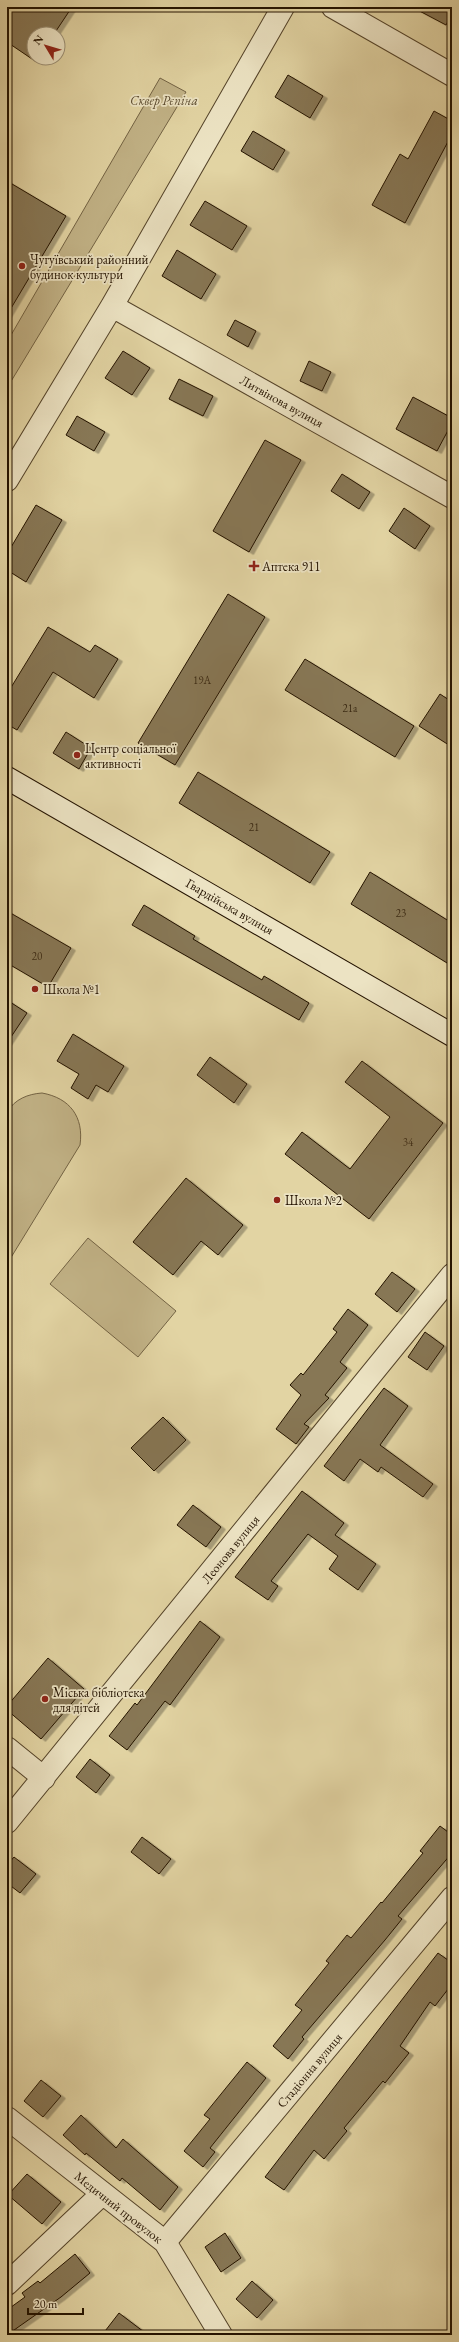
<svg xmlns="http://www.w3.org/2000/svg" width="459" height="2342" font-family="'EB Garamond',serif">
	<defs>
		<filter id="shadow"><feDropShadow dx="4.5" dy="2.5" stdDeviation="0" flood-color="#0004"/></filter>
	</defs>
	<rect width="100%" height="100%" fill="#e2d4a3"/>
	<filter id="stains"><feTurbulence type="fractalNoise" baseFrequency=".005" numOctaves="4"/><feColorMatrix values="0 0 0 0 .2 0 0 0 0 .09 0 0 0 0 .02 0 0 0 .5 -.17"/></filter>
	<radialGradient id="worn" r=".72"><stop offset=".6" stop-color="#630" stop-opacity="0"/><stop offset="1" stop-color="#630" stop-opacity=".3"/></radialGradient>
	<path fill="#c2b387" stroke="#736344" d="M160,78L186,92L7,388V342Z
		M42,1093C70,1098 84,1117 80,1145L7,1264V1112C15,1099 28,1094 42,1093Z
		M88,1238L176,1311L138,1357L50,1284Z"/>
	<path fill="#877755" stroke="#241300" filter="url(#shadow)" d="M7,7H72L54,34H34V58H37L35,61L7,42Z
		M412,7H452V14L446,25Z
		M288,75L323,96L310,118L275,97Z
		M434,111L452,121V134L405,223L372,205L400,154L408,159Z
		M253,131L285,150L273,170L241,151Z
		M7,181L66,216L7,315Z
		M205,201L247,226L232,250L190,225Z
		M177,250L216,274L201,299L162,276Z
		M235,320L256,331L248,347L227,335Z
		M123,351L150,368L132,395L105,378Z
		M309,361L331,372L322,391L300,381Z
		M179,379L213,396L203,416L169,399Z
		M413,397L452,418V423L437,451L396,429Z
		M77,416L105,432L94,451L66,435Z
		M265,440L301,460L249,552L213,531Z
		M342,474L370,492L359,509L331,491Z
		M36,505L62,520L26,582L7,570V554Z
		M404,508L430,526L415,549L389,531Z
		M228,594L265,617L175,765L138,743Z
		M48,627L90,652L95,645L118,659L94,698L53,672L17,730L7,724V694Z
		M305,659L414,726L395,757L285,690Z
		M440,694L452,702V747L419,726Z
		M66,732L91,748L79,769L53,753Z
		M198,772L330,852L310,883L179,803Z
		M370,872L452,923V966L351,904Z
		M144,905L195,936L193,939L262,980L264,976L309,1003L299,1020L132,925Z
		M7,911L71,948L48,987L7,963Z
		M7,1000L27,1013L7,1043Z
		M73,1034L124,1066L108,1092L96,1085L88,1099L71,1088L79,1074L57,1061Z
		M210,1057L247,1084L234,1103L197,1075Z
		M362,1061L443,1123L369,1219L285,1154L302,1132L350,1169L390,1117L345,1082Z
		M186,1178L243,1225L218,1255L201,1241L173,1275L133,1242Z
		M392,1272L415,1289L397,1312L375,1294Z
		M348,1309L368,1325L340,1362L347,1368L325,1395L329,1398L304,1424L309,1427L296,1444L276,1429L301,1395L290,1385L301,1373L303,1375L337,1332L333,1329Z
		M425,1332L444,1346L427,1370L408,1357Z
		M384,1388L408,1406L380,1445L433,1484L423,1497L381,1467L378,1472L360,1459L344,1481L324,1466Z
		M163,1417L186,1440L154,1471L131,1448Z
		M302,1491L344,1523L335,1535L376,1564L358,1590L329,1569L338,1556L308,1534L271,1581L278,1586L268,1600L235,1577Z
		M193,1505L221,1527L206,1547L177,1525Z
		M200,1621L220,1637L170,1705L165,1701L127,1750L109,1736L135,1703L137,1705Z
		M48,1658L84,1689L41,1739L7,1710V1706Z
		M90,1759L110,1775L96,1793L76,1777Z
		M440,1826L452,1835V1853L398,1916L402,1919L385,1940L302,2037L304,2039L288,2059L273,2046L302,2010L295,2005L329,1963L326,1961L347,1935L351,1938L381,1902L382,1903L423,1853L420,1851Z
		M142,1837L171,1859L159,1874L131,1852Z
		M14,1857L36,1874L20,1893L7,1883V1865Z
		M438,1953L452,1963V1984L435,2006L430,2002L400,2046L409,2053L385,2083L383,2081L344,2128L347,2131L324,2159L314,2150L284,2190L265,2177Z
		M247,2062L266,2078L210,2148L215,2152L203,2167L184,2151L210,2119L204,2115Z
		M41,2080L61,2096L43,2117L24,2101Z
		M81,2115L116,2148L123,2139L178,2187L160,2210L122,2178L120,2181L86,2153L85,2155L63,2135Z
		M27,2174L61,2202L42,2224L8,2195Z
		M225,2233L241,2258L221,2272L205,2247Z
		M75,2254L90,2273L61,2297L7,2335V2310L25,2297L22,2293L38,2281L40,2283Z
		M252,2281L273,2300L257,2318L236,2299Z
		M119,2313L148,2335H102Z"/>
	<g fill="none" stroke-linecap="round" stroke-linejoin="round">
		<g stroke="#544329" stroke-width="24">
			<path id="street" d="M333,7L452,75
				M112,306L452,497
				M7,480L112,306L283,7
				M7,1748L44,1778
				M7,1822L452,1275
				M7,2118L165,2242L221,2335
				M165,2242L452,1898
				M7,2284L102,2194"/>
		</g>
		<g stroke="#241300" stroke-width="24">
			<path id="secondary" d="M7,778L452,1035"/>
		</g>
		<use href="#street" stroke="#ece3c3" stroke-width="22"/>
		<use href="#secondary" stroke="#ece3c3" stroke-width="22"/>
	</g>
	<g fill="#8f2418" stroke="#ece3c3" stroke-width="1.5">
		<circle cx="22" cy="266" r="4"/>
		<path d="M252 560h4v4h4v4h-4v4h-4v-4h-4v-4h4z"/>
		<circle cx="77" cy="755" r="4"/>
		<circle cx="35" cy="989" r="4"/>
		<circle cx="277" cy="1200" r="4"/>
		<circle cx="45" cy="1699" r="4"/>
	</g>
	<g text-anchor="middle" stroke-width="3.5" stroke-linejoin="round" paint-order="stroke">
		<g font-size="11" fill="#3d2c15">
			<text x="202" y="684">19А</text>
			<text x="350" y="712">21а</text>
			<text x="254" y="831">21</text>
			<text x="401" y="917">23</text>
			<text x="37" y="960">20</text>
			<text x="408" y="1146">34</text>
		</g>
		<g font-size="13" font-style="italic" fill="#5b4b2f" stroke="#ece3c3">
			<text x="164" y="105">Сквер Рєпіна</text>
		</g>
		<g font-size="13" fill="#241300" stroke="#ece3c3" text-anchor="start">
			<text x="30" y="264">Чугуївський районний<tspan x="30" dy="15">будинок культури</tspan></text>
			<text x="262" y="571">Аптека 911</text>
			<text x="85" y="753">Центр соціальної<tspan x="85" dy="15">активності</tspan></text>
			<text x="43" y="994">Школа №1</text>
			<text x="285" y="1205">Школа №2</text>
			<text x="53" y="1697">Міська бібліотека<tspan x="53" dy="15">для дітей</tspan></text>
		</g>
		<g font-size="13" fill="#241300" stroke="#ece3c3">
			<text transform="translate(282 401) rotate(29)" y="5">Литвінова вулиця</text>
			<text transform="translate(230 906) rotate(30)" y="5">Гвардійська вулиця</text>
			<text transform="translate(230 1549) rotate(-51)" y="5">Леонова вулиця</text>
			<text transform="translate(309 2070) rotate(-50)" y="5">Стадіонна вулиця</text>
			<text transform="translate(119 2207) rotate(38)" y="5">Медичний провулок</text>
		</g>
	</g>
	<rect width="459" height="2342" fill="none" stroke="#e2d4a3" stroke-width="24"/>
	<rect x="8" y="8" width="443" height="2326" fill="none" stroke="#241300" stroke-width="2"/>
	<rect x="12" y="12" width="435" height="2318" fill="none" stroke="#241300"/>
	<g transform="translate(46 46) rotate(308)"><circle r="19" fill="#ece3c3" stroke="#9c9075"/>
	<path d="M0-3L7 15L0 10L-7 15Z" fill="#8f2418"/>
	<text y="-6" font-size="11" font-weight="bold" text-anchor="middle" fill="#241300">N</text>
	</g>
	<path d="M28 2308v6h55v-6" fill="none" stroke="#241300" stroke-width="2"/>
	<text x="34" y="2308" font-size="12" fill="#241300" stroke="#ece3c3" stroke-width="3" paint-order="stroke">20 m</text>
	<rect width="100%" height="100%" filter="url(#stains)"/>
	<rect width="100%" height="100%" fill="url(#worn)"/>
</svg>
